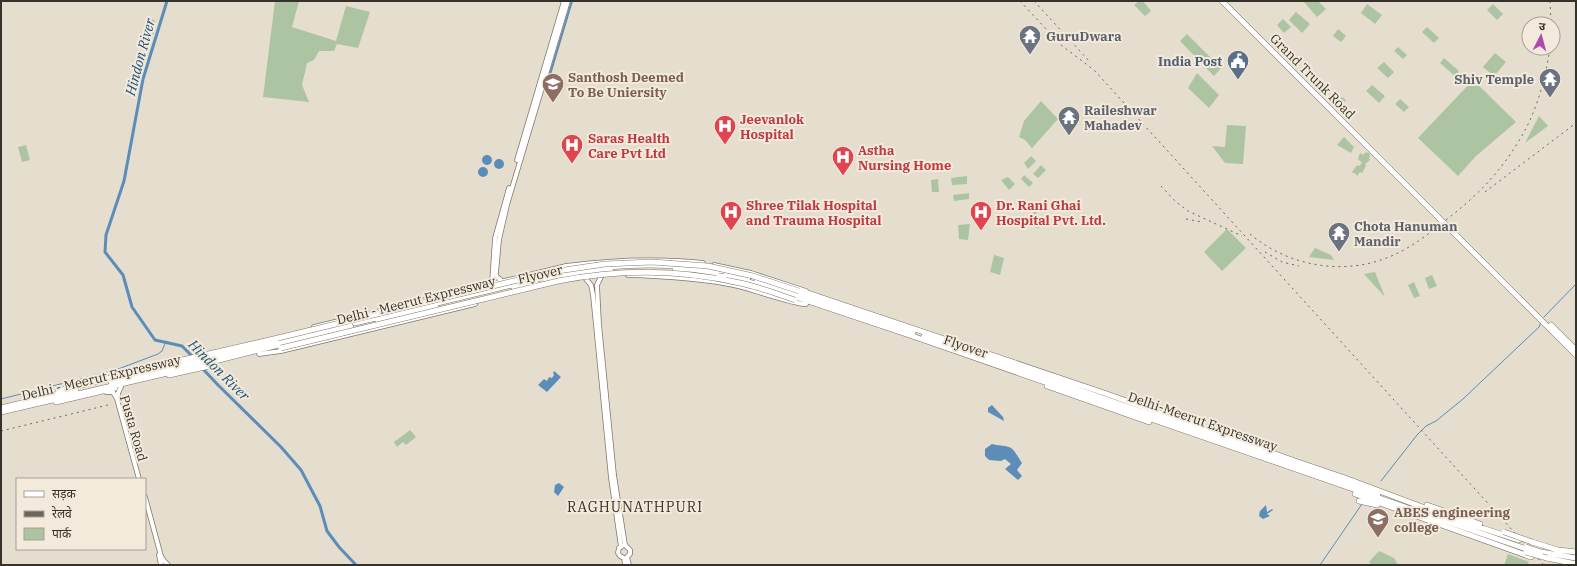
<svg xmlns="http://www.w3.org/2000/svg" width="1577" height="566" font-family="'IBM Plex Serif','Noto Sans Devanagari',serif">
	<rect width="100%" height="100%" fill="#e5ddce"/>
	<path fill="#adc4a3" d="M275,1H299L292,27L336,41L346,6L370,12L358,48L337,44L334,51H319L314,60L307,63L302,85L309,102L263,97Z
		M1139,1H1143L1151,11L1145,16L1134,5Z
		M1303,1H1318L1326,9L1317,17Z
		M1367,4L1382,15L1375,24L1361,13Z
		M1493,4L1503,14L1497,20L1487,10Z
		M1296,12L1310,24L1302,33L1289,20Z
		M149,17L155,21L153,36L147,35L149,22L147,19Z
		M1283,19L1291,27L1284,33L1277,25Z
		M1427,27L1439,38L1434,43L1422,32Z
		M1338,29L1346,36L1341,42L1333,36Z
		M1187,34L1221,68L1214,76L1180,41Z
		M1398,47L1407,55L1403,59L1394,51Z
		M1495,53L1506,62L1494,76L1483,67Z
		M1444,58L1459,71L1455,76L1440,63Z
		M1384,62L1394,72L1388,78L1377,68Z
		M1197,73L1219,95L1209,108L1188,88Z
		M1473,80L1516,122L1476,156L1458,176L1418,138Z
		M1372,85L1385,96L1379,103L1366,91Z
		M1342,97L1346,100L1338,109L1334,106Z
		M1400,99L1409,107L1404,112L1395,104Z
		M1041,101L1058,119L1032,148L1025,140L1019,137L1024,121Z
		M1539,116L1548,126L1525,143Z
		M1227,125L1246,126L1243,164L1225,163L1212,146L1225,147Z
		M1344,137L1354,147L1351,153L1337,145Z
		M26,145L30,160L22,162L18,147Z
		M1366,152L1370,154L1369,159L1370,160L1365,164L1366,166L1362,173L1360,172L1357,176L1356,174L1352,172L1357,165L1359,166L1362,163L1358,159L1360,153L1363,155Z
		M1031,156L1036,161L1028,169L1024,163Z
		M1041,165L1046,170L1038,178L1033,174Z
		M1024,175L1033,183L1029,187L1021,179Z
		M967,176V184L952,185L951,178Z
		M1008,177L1015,184L1009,190L1001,180Z
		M938,179L939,192H932L931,180Z
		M969,193V199L954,201L953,195Z
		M1036,210L1039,228L1023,225L1025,221Z
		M970,224L968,240L959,239L958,225Z
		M1227,229L1246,248L1222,271L1204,252Z
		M1315,248L1331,255L1334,260L1309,257Z
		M994,255L1004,258L1000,275L990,272Z
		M1375,272L1385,297L1364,274Z
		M1432,275L1437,286L1429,289L1425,278Z
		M1414,282L1420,296L1414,298L1408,285Z
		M410,430L416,437L406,445L403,442L397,447L394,442Z
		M1379,551L1394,558L1398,565H1372L1369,562Z
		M1508,554L1527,561L1529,562L1527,565H1504Z"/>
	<path fill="#5b8db8" d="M482 160a5 5 0 1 1 10 0a5 5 0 1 1-10 0Z
		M494 164a5 5 0 1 1 10 0a5 5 0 1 1-10 0Z
		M478 172a5 5 0 1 1 10 0a5 5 0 1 1-10 0Z
		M554,371L561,377L547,392L538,385L544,379L547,381L549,377L552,378L554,375L553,373Z
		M992,405L1003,417L1004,421L988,412V408Z
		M992,444C998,446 1004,445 1009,447C1014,448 1019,459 1022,463L1017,470L1022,476L1018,480L1005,469L1011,464L1005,459L1001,461L989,460L985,456V449Z
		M559,483L564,487L558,496L554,492L555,485Z
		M1266,505L1267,512L1272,509L1273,510L1267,514L1270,516L1263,519L1259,516L1260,511Z"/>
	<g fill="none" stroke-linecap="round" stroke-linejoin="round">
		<path stroke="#5b8db8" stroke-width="1" d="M1544,317L1576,284
			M113,371L158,354L162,351L166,341
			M1,399L108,372
			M1381,481L1417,435L1426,426L1436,421L1463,399L1539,327L1541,322
			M1320,565L1362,504"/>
		<path stroke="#5b8db8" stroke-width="2" d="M546,88L572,1"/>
		<path stroke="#5b8db8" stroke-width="3" d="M167,1L143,79L124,181L106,235L105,252L123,275L132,307L155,340L182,346L193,357
			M202,368L218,385L281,447L301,470L320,506L327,531L339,547L356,565"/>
		<g stroke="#7e7769" stroke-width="5.5">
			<path id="major" d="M517,160L564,1
				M714,265L751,273L806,291
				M628,275C665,276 702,278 738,286C751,289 796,305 806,304
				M601,277L597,285L599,324L614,475L625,545
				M586,279L591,285L593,295L611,478L621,547
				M502,281L496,276V273L499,240L507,205L568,1
				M492,283L495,238L509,188
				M314,327L566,266C612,260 657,258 703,263
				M259,354L281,351L475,304
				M106,392H113L117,399L139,479
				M119,400L118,393L121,387
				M145,497L161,556L164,561L168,565
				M625,545L630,550V554L627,557L629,565
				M622,546L619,548L618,553L620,556L624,558L625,565
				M159,555L161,565"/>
		</g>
		<g stroke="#7e7769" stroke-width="6">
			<path id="highway" d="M1222,1L1390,169
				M675,270L719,276
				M725,273L748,278
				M724,276L760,285L918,338L1526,549
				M1498,277L1576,355
				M543,278C600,265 662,260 720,272
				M543,281L559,278L611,271
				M757,281L913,333
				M514,288L538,282
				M802,291L1107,394L1295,461L1345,478L1454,519L1519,540
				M378,321L436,307
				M355,323L537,279
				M1551,325L1576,350
				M924,336L1378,494
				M169,375L214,365
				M111,382L350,324
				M1047,386L1149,422
				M58,391L178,361L278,338
				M56,402L115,388
				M1,408L76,390
				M1,412L159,375L351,327
				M1355,494L1531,557
				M1359,501L1377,505
				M1427,505L1480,524
				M1532,542L1558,550L1576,552
				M1541,552L1576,558
				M1547,558L1576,564"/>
		</g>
		<use href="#major" stroke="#fff" stroke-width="4"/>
		<use href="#highway" stroke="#fff" stroke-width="5"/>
		<path stroke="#6b675e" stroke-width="1" stroke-dasharray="2 4" stroke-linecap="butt" d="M1020,1L1061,45L1094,70L1544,565
			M1034,1L1090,62
			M1550,1L1551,24
			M1161,186L1175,201L1188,211L1242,236
			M1485,192L1576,123
			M1186,219L1202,222
			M1250,234C1288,266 1343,276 1389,257C1409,249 1426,236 1442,223C1474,199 1500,173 1520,139C1537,111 1545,80 1550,48
			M1265,252L1282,262L1299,266
			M1,431L108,405"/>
		<g stroke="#7e7769" stroke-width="6" stroke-linecap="butt">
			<path id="highway-bridge" d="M1390,169L1498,277
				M719,276H724
				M537,279L543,278
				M278,338L551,272L605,264L652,262L708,266L753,276L799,291
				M281,348L558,281C618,269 680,269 740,283C759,287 777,294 795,300
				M1504,532L1532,542
				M1526,547L1541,552
				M1526,552L1547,558"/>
		</g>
		<use href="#highway-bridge" stroke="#fff" stroke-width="5"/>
	</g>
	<defs>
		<g id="temple-pin" transform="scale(1.15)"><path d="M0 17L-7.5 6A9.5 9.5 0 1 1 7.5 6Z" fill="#6b7280" stroke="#f3eadb"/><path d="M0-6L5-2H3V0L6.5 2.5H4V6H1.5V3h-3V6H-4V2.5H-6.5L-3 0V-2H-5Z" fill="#fff"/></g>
		<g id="civic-pin" transform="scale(1.15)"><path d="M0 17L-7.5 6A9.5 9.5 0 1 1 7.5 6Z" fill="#5c6f8a" stroke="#f3eadb"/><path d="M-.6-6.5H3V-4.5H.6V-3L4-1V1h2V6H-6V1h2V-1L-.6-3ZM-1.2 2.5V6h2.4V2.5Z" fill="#fff"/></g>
		<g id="university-pin" transform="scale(1.15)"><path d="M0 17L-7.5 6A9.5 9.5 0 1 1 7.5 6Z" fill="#8d6e63" stroke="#f3eadb"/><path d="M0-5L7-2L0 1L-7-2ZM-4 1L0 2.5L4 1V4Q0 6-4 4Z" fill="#fff"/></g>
		<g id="hospital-pin" transform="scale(1.15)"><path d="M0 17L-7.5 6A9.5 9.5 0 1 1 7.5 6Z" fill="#e0444e" stroke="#f3eadb"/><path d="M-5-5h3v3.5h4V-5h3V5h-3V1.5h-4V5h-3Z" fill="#fff"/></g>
	</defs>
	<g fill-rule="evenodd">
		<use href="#temple-pin" x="1030" y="36"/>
		<use href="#civic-pin" x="1238" y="61"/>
		<use href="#temple-pin" x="1550" y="79"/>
		<use href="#university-pin" x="553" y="84"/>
		<use href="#temple-pin" x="1069" y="117"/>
		<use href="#hospital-pin" x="725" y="126"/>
		<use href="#hospital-pin" x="572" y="145"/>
		<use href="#hospital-pin" x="843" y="157"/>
		<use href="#hospital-pin" x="731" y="212"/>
		<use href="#hospital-pin" x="981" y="212"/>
		<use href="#temple-pin" x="1339" y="233"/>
		<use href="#university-pin" x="1378" y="519"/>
	</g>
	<g text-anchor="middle" stroke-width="4" stroke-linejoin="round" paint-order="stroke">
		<g font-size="13" font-weight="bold" fill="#5b616d" stroke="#f3eadb" text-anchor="start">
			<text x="1046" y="41">GuruDwara</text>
			<text x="1534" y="84" text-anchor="end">Shiv Temple</text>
			<text x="1084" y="115">Raileshwar<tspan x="1084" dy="15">Mahadev</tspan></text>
			<text x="1354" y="231">Chota Hanuman<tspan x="1354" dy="15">Mandir</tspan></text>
		</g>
		<g font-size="13" font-weight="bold" fill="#4e5e75" stroke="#f3eadb" text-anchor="end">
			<text x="1222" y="66">India Post</text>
		</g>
		<g font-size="13" fill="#35322c" stroke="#f3eadb">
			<text transform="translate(1313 76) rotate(45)" y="5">Grand Trunk Road</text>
			<text transform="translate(540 274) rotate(-13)" y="5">Flyover</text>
			<text transform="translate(416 300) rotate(-14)" y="5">Delhi - Meerut Expressway</text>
			<text transform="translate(966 346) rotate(19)" y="5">Flyover</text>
			<text transform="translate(101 377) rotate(-13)" y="5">Delhi - Meerut Expressway</text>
			<text transform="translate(1203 421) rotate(19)" y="5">Delhi-Meerut Expressway</text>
			<text transform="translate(134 428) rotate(74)" y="5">Pusta Road</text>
		</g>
		<g font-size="13" font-weight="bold" fill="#785e54" stroke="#f3eadb" text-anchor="start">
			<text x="568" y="82">Santhosh Deemed<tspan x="568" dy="15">To Be Uniersity</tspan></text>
			<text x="1394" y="517">ABES engineering<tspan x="1394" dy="15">college</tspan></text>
		</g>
		<g font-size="13" font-weight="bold" fill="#be3a42" stroke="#f3eadb" text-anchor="start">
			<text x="740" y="124">Jeevanlok<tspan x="740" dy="15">Hospital</tspan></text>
			<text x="588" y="143">Saras Health<tspan x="588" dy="15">Care Pvt Ltd</tspan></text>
			<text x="858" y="155">Astha<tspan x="858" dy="15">Nursing Home</tspan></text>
			<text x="746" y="210">Shree Tilak Hospital<tspan x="746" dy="15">and Trauma Hospital</tspan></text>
			<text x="996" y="210">Dr. Rani Ghai<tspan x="996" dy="15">Hospital Pvt. Ltd.</tspan></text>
		</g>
		<g font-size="14" font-style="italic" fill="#18517b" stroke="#f3eadb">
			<text transform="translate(140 57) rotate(-75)" y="5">Hindon River</text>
			<text transform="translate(219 370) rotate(45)" y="5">Hindon River</text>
		</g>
		<g font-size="14" letter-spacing="1" fill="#383226" stroke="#f3eadb">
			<text x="635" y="512">RAGHUNATHPURI</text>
		</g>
	</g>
	<rect width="1577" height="566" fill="none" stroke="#35322c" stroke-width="4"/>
	<rect x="16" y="478" width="130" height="72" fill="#f3eadb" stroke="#a7a095"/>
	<rect x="24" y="491" width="20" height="6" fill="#ffffff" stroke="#a7a095"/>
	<text x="52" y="498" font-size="12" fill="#35322c">सड़क</text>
	<rect x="24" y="511" width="20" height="6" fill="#6b675e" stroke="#a7a095"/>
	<text x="52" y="518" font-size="12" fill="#35322c">रेलवे</text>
	<rect x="24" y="528" width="20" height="12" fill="#adc4a3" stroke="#a7a095"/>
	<text x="52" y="538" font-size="12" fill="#35322c">पार्क</text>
	<g transform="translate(1541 36) rotate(6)"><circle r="19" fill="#f3eadb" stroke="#a7a095"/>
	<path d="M0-3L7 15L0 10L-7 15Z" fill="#ac4ab0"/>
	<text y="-6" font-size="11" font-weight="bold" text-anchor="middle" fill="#35322c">उ</text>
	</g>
</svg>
